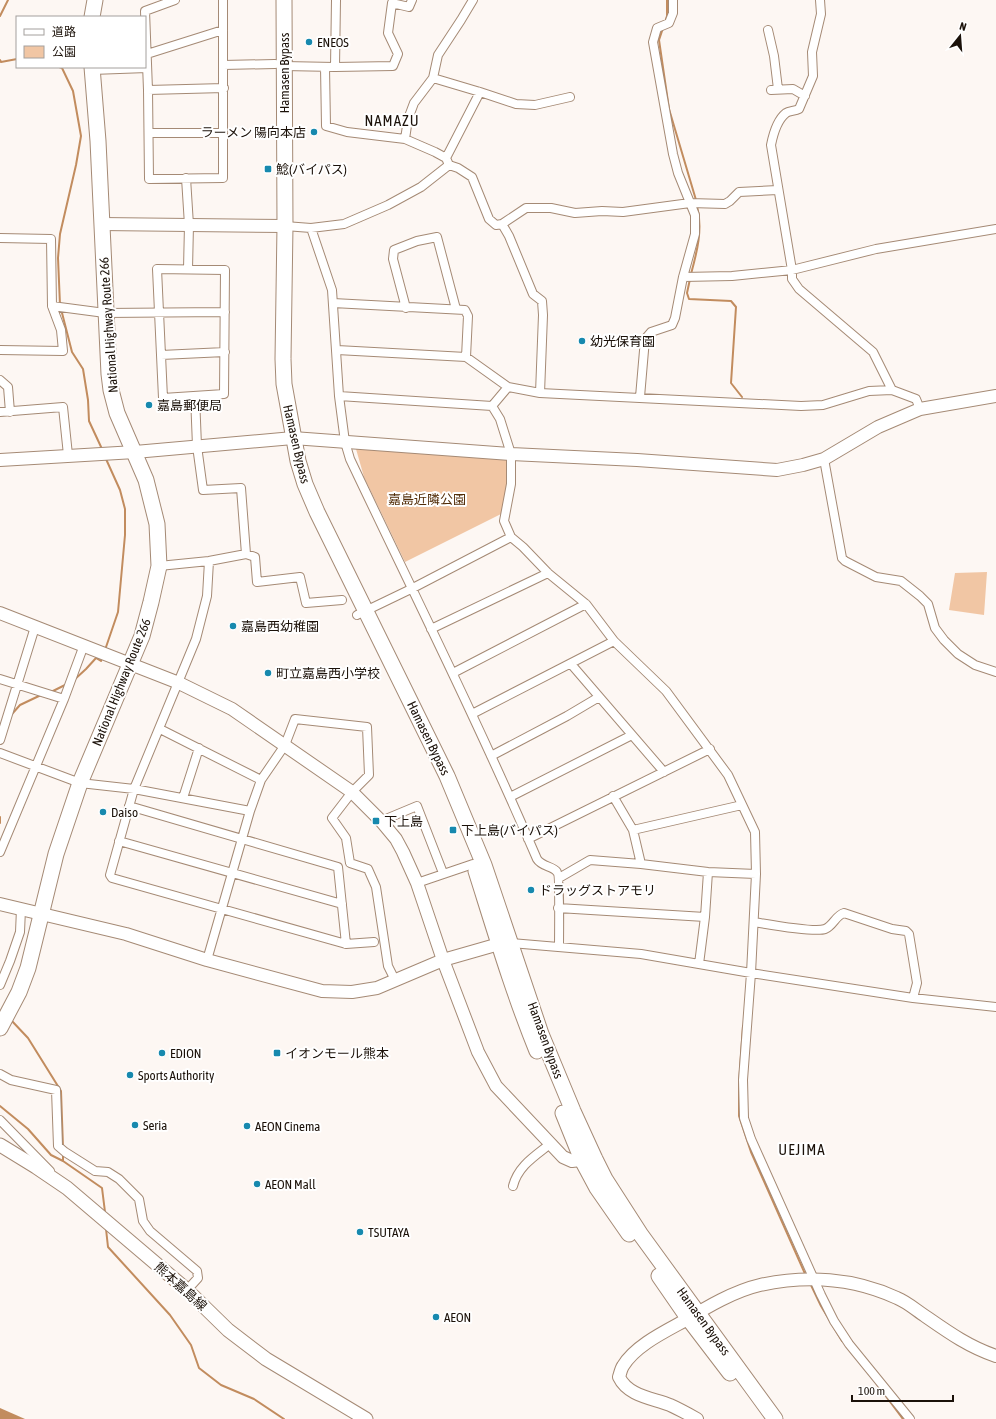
<svg xmlns="http://www.w3.org/2000/svg" width="996" height="1419" font-family="'Asap Condensed','Noto Sans JP',sans-serif">
	<rect width="100%" height="100%" fill="#fdf7f3"/>
	<path fill="#f1c6a4" d="M356,449L395,450L508,459V484L501,514L405,562L364,477Z
		M987,572L984,615L949,610L955,573Z"/>
	<path fill="#c28c5e" d="M0,1408L25,1419H0Z"/>
	<g fill="none" stroke-linecap="round" stroke-linejoin="round">
		<path stroke="#c28c5e" stroke-width="2" d="M0,16L8,0
			M665,22L667,16V0
			M663,28L659,40L669,109L696,200
			M0,60L1,62L17,59
			M59,67L62,68L73,91L81,136L76,165L60,234L58,258L60,305
			M691,274C697,252 703,229 697,206
			M690,279L687,293L689,299L731,301L736,307L731,383L742,397
			M61,309L72,352L83,369L88,400L89,421L102,449
			M105,650L118,612L125,535V509L120,490L106,459
			M74,680L86,669L96,658L101,661L102,658
			M51,692L65,685
			M12,714L20,705L41,695
			M0,817V823
			M11,1020L28,1038L61,1091L63,1147
			M743,1026L739,1084V1116L751,1152L806,1276
			M0,1106L28,1129L51,1155L63,1161
			M63,1154V1161L102,1188L105,1212
			M106,1229L108,1247L170,1315L191,1345L199,1368L221,1385L254,1399L284,1419
			M810,1283L821,1306L842,1341
			M876,1383L903,1419"/>
		<g stroke="#a58a75" stroke-width="10">
			<path id="street" d="M175,0L145,11L148,90L149,179L223,178V0
				M820,0L821,14L812,52L813,76L799,109C795,111 789,111 786,113C777,120 773,135 771,145L792,270V279L799,289L873,352L892,390
				M768,30L774,56L778,89
				M147,54L223,30
				M223,65L275,64
				M284,66L335,67L393,66L398,54L388,33L392,3L409,7L412,0
				M325,67L326,126L347,132L405,139L435,152L446,158L449,165L458,168L472,177L489,219L496,225L502,224L526,208H551L575,213L602,211L623,212L690,203L725,204L730,201L739,192L778,190
				M335,67L336,0
				M92,70L147,68
				M433,78L480,92L516,104L535,105L570,97
				M148,90L224,88
				M771,90L793,89L805,96
				M149,133H223
				M405,139L408,119L414,103L433,78L438,55L461,20L473,0
				M446,158L480,92
				M186,178L189,225L188,269
				M502,224L509,236L533,294L542,301L543,315L540,393
				M285,226L311,228L344,224L388,205L421,187L449,165
				M311,228L332,290L339,396L345,442L350,459C413,592 479,724 537,859C542,867 553,866 557,872C560,875 559,937 559,947
				M0,238L51,239L52,306L61,330L63,351L0,350
				M157,269L225,270L224,394L163,398Z
				M683,277L732,276L792,270L876,249L996,229
				M333,303L465,310L468,316L466,357
				M52,306L105,313L225,312
				M406,308L393,259L394,250L417,241L437,237L456,309
				M337,350L466,357L508,387L540,393L801,406L823,405L869,391L892,390L916,399L920,409
				M161,355L225,352
				M0,380L8,387L10,412
				M195,396L197,446L203,490L241,488L246,554
				M339,396L492,406
				M640,397L645,339L651,332L672,325L675,318L683,277L695,234V215L678,173L673,154L653,42L657,28L669,23L673,13V0
				M492,406L500,419L511,454V484L504,521L511,537L523,547L548,573L586,604L614,641L666,691L728,775L755,832L756,874L751,973L743,1080L744,1118L751,1139L821,1295L834,1321L849,1344L910,1419
				M492,406L508,387
				M0,412L63,407L68,455
				M824,459L842,558L845,561L876,577L901,581L920,596L928,604L935,628L944,640L958,654L975,665L996,672
				M209,561L207,596L196,639L134,789L110,875L112,878L346,944L374,942
				M159,566L209,561L246,554L255,557L257,582L300,577L306,603L342,600
				M357,615L411,589L511,537
				M431,629L548,573
				M571,664L664,772
				M453,673L586,604
				M0,679L64,699
				M472,714L614,641
				M160,729L261,780
				M0,740L35,627
				M0,753L80,783L134,789L250,811
				M491,756L567,716L599,697
				M613,796L633,830L641,864
				M510,797L632,735
				M183,798L199,748
				M129,806L338,867L346,944
				M381,821L417,806L443,873
				M633,830L742,805
				M528,839L710,749
				M119,841L342,904
				M0,852L64,699L84,645
				M559,878L590,860L641,864L708,872L756,874
				M417,883L473,864L483,865
				M558,908L705,917
				M754,922C766,924 815,933 825,929C833,926 836,915 844,913L892,929L906,931L909,934L917,983L913,998
				M511,943L641,954L751,973L913,998L996,1007
				M207,960L250,811L261,780L285,745L295,719L367,727L369,775L352,792L332,818L346,838L350,863L368,869L376,887L388,966L395,980
				M699,964L705,917L708,872
				M0,985L10,961L20,932L21,909
				M0,1074L11,1080L56,1090L58,1146L65,1152L95,1171L108,1172L119,1179L139,1199L143,1221L150,1231L197,1271L198,1278L187,1290
				M0,1120L50,1171
				M513,1186C518,1166 535,1156 550,1144"/>
		</g>
		<g stroke="#a58a75" stroke-width="14">
			<path id="secondary" d="M101,224L285,226
				M0,460L135,452L293,438L511,454L637,460L777,470L803,465L824,459L878,427L920,409L996,396
				M0,613L179,683L232,709L352,792L381,821L396,839L403,852L417,883L443,960L478,1052L496,1086L563,1157L572,1161L589,1159
				M0,904L126,934L207,960L322,991L352,992L377,988L443,960L499,944L508,943
				M697,1419C688,1414 679,1409 670,1405C652,1398 628,1396 619,1377C620,1374 621,1369 623,1366C635,1346 664,1332 684,1321C707,1307 734,1291 760,1285C806,1275 854,1278 897,1298C907,1302 916,1310 925,1316C948,1332 969,1347 996,1356"/>
		</g>
		<g stroke="#a58a75" stroke-width="15">
			<path id="primary" d="M0,1145L36,1167L67,1188L187,1290L228,1330L266,1359L366,1419"/>
		</g>
		<g stroke="#a58a75" stroke-width="17">
			<path id="highway" d="M284,0L285,226L283,359L284,384L298,461L305,484L317,512L447,776L484,865L541,1034L573,1111L595,1159L605,1179L641,1235L775,1419
				M92,17L95,0
				M476,871C495,931 513,992 537,1051
				M0,1028L19,992L28,968L56,854L80,783L142,636L151,602L159,566L157,524L146,480L117,413L111,390L109,374L98,141L92,67
				M563,1113L582,1160L597,1188L629,1234
				M659,1276L688,1318L730,1373"/>
		</g>
		<use href="#street" stroke="#fff" stroke-width="8"/>
		<use href="#secondary" stroke="#fff" stroke-width="12"/>
		<use href="#primary" stroke="#fff" stroke-width="13"/>
		<use href="#highway" stroke="#fff" stroke-width="15"/>
	</g>
	<g fill="#1789ae" stroke="#fff" stroke-width="1.5">
		<circle cx="309" cy="42" r="4"/>
		<circle cx="314" cy="132" r="4"/>
		<rect x="264" y="165" width="8" height="8" rx="2"/>
		<circle cx="582" cy="341" r="4"/>
		<circle cx="149" cy="405" r="4"/>
		<circle cx="233" cy="626" r="4"/>
		<circle cx="268" cy="673" r="4"/>
		<circle cx="103" cy="812" r="4"/>
		<rect x="372" y="817" width="8" height="8" rx="2"/>
		<rect x="449" y="826" width="8" height="8" rx="2"/>
		<circle cx="531" cy="890" r="4"/>
		<circle cx="162" cy="1053" r="4"/>
		<rect x="273" y="1049" width="8" height="8" rx="2"/>
		<circle cx="130" cy="1075" r="4"/>
		<circle cx="135" cy="1125" r="4"/>
		<circle cx="247" cy="1126" r="4"/>
		<circle cx="257" cy="1184" r="4"/>
		<circle cx="360" cy="1232" r="4"/>
		<circle cx="436" cy="1317" r="4"/>
	</g>
	<g text-anchor="middle" stroke-width="4" stroke-linejoin="round" paint-order="stroke">
		<g font-size="13" fill="#1b1109" stroke="#fff" text-anchor="start">
			<text x="317" y="47">ENEOS</text>
			<text x="306" y="137" text-anchor="end">ラーメン 陽向本店</text>
			<text x="276" y="174">鯰(バイパス)</text>
			<text x="590" y="346">幼光保育園</text>
			<text x="157" y="410">嘉島郵便局</text>
			<text x="241" y="631">嘉島西幼稚園</text>
			<text x="276" y="678">町立嘉島西小学校</text>
			<text x="111" y="817">Daiso</text>
			<text x="384" y="826">下上島</text>
			<text x="461" y="835">下上島(バイパス)</text>
			<text x="539" y="895">ドラッグストアモリ</text>
			<text x="170" y="1058">EDION</text>
			<text x="285" y="1058">イオンモール熊本</text>
			<text x="138" y="1080">Sports Authority</text>
			<text x="143" y="1130">Seria</text>
			<text x="255" y="1131">AEON Cinema</text>
			<text x="265" y="1189">AEON Mall</text>
			<text x="368" y="1237">TSUTAYA</text>
			<text x="444" y="1322">AEON</text>
		</g>
		<g font-size="13" fill="#1b1109" stroke="#fff">
			<text transform="translate(284 73) rotate(-90)" y="5">Hamasen Bypass</text>
			<text transform="translate(108 325) rotate(-94)" y="5">National Highway Route 266</text>
			<text transform="translate(297 444) rotate(77)" y="5">Hamasen Bypass</text>
			<text transform="translate(121 682) rotate(-68)" y="5">National Highway Route 266</text>
			<text transform="translate(429 738) rotate(64)" y="5">Hamasen Bypass</text>
			<text transform="translate(546 1040) rotate(70)" y="5">Hamasen Bypass</text>
			<text transform="translate(181 1286) rotate(42)" y="5">熊本嘉島線</text>
			<text transform="translate(704 1321) rotate(54)" y="5">Hamasen Bypass</text>
		</g>
		<g font-size="13" fill="#522d08" stroke="#fff">
			<text x="427" y="504">嘉島近隣公園</text>
		</g>
		<g font-size="15" letter-spacing="1" fill="#1b1109" stroke="#fff">
			<text x="392" y="126">NAMAZU</text>
			<text x="802" y="1155">UEJIMA</text>
		</g>
	</g>
	<rect x="16" y="16" width="130" height="52" fill="#ffffff" stroke="#a4a09d"/>
	<rect x="24" y="29" width="20" height="6" fill="#ffffff" stroke="#a4a09d"/>
	<text x="52" y="36" font-size="12" fill="#1b1109">道路</text>
	<rect x="24" y="46" width="20" height="12" fill="#f1c6a4" stroke="#a4a09d"/>
	<text x="52" y="56" font-size="12" fill="#1b1109">公園</text>
	<g transform="translate(960 36) rotate(17)" stroke="#ffffff" stroke-width="3" paint-order="stroke">
	<path d="M0-3L7 15L0 10L-7 15Z" fill="#1b1109"/>
	<text y="-6" font-size="11" font-weight="bold" text-anchor="middle" fill="#1b1109">N</text>
	</g>
	<path d="M852 1395v6h101v-6" fill="none" stroke="#1b1109" stroke-width="2"/>
	<text x="858" y="1395" font-size="12" fill="#1b1109" stroke="#ffffff" stroke-width="3" paint-order="stroke">100 m</text>
</svg>
